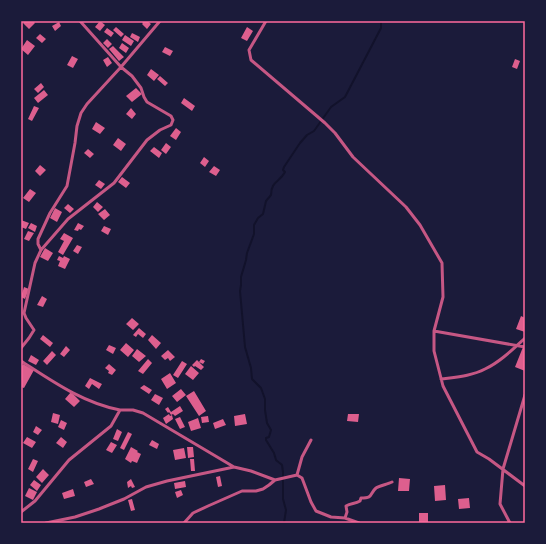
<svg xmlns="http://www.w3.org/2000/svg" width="546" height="544" font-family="'DM Sans',sans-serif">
	<rect width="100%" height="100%" fill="#1b1b3a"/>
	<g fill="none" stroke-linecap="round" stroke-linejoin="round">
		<path stroke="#12122b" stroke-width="2" d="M284,523L286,510L283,499V472L282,465L276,460L274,453L266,440V438L269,437L271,430L267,423L265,410V399L261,388L252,379L251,368L245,347L240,291L241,285V277L246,260L247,253L254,234V225L258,218L263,214L266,201L271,195C271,181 280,182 285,172L283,170L284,167L300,143L307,135L314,131L331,107L345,97L381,28V21"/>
	</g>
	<path fill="#dd5f8e" d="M25,21H33L35,23L29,29L23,23Z
		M100,21L105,25L100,31L95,27Z
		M141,21H147L151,24L147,29L142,24L143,23Z
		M59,22L61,26L55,31L52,26Z
		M116,27L124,34L121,37L113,30Z
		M247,27L253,31L247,41L241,38Z
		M107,28L114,33L111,37L104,32Z
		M132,33L140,37L138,42L130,37Z
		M40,34L46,39L42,43L36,38Z
		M125,35L134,41L131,46L122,40Z
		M107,39L112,44L108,48L103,43Z
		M27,40L35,46L28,55L21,49Z
		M122,43L129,48L126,53L119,48Z
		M113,46L124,57L119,61L109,49Z
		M165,47L173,51L170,56L162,52Z
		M72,56L78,59L73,68L67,65Z
		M108,57L112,63L107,67L103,60Z
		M515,59L520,61L517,69L512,67Z
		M151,69L159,75L154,81L147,75Z
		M160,76L168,83L165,86L157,79Z
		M41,83L44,87L38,93L34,89Z
		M136,88L142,94L132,102L126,96Z
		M44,90L48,95L38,103L34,98Z
		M184,98L195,106L192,111L181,103Z
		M34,106L39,108L32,121L28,119Z
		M131,108L136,114L132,119L126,114Z
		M96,122L105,128L100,134L92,129Z
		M176,128L181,132L176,140L170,136Z
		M118,138L126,144L121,151L113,145Z
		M166,143L171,147L166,154L161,150Z
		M154,147L162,153L159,158L150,151Z
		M88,149L94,154L90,158L84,153Z
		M204,157L209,161L205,167L200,163Z
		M40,165L46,170L40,176L35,171Z
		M214,166L220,170L216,176L209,172Z
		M122,177L130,183L126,188L118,182Z
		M99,180L105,184L101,189L95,185Z
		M30,189L36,193L29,202L23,198Z
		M97,202L103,207L98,212L93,207Z
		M68,204L74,209L70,213L64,208Z
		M55,208L62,212L57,222L50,218Z
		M105,209L110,215L104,220L98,214Z
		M21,220L29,223L26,229L21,227Z
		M31,223L37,226L35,232L28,228Z
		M78,223L84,226L81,230L79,229L78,231L74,230Z
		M104,226L111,229L108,235L101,231Z
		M28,231L34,233L29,241L24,239Z
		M64,233L73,238L63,255L58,252L64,241L60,239Z
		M77,245L82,247L78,254L73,251Z
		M45,248L53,253L48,261L40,257Z
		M59,256L63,258L64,256L70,259L65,269L58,266L60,261L57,260Z
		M24,287L29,289L25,299L21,297Z
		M42,296L47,299L43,307L37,305Z
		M521,316L525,318V332L516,329Z
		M132,318L139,324L133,330L126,324Z
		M139,328L146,334L143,338L138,334L136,337L133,335Z
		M43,335L53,343L50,347L40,339Z
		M152,335L161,343L156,349L148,340Z
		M126,343L134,350L128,357L120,350Z
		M109,345L116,348L113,354L106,350Z
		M66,346L70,350L64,357L60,354Z
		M523,347L525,348V371L515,367Z
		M137,349L146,356L139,362L132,356Z
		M168,350L175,357L170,361L168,358L165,360L161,356Z
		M52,351L56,355L47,365L43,361Z
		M31,355L39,360L36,365L28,361Z
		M148,359L152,363L143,374L138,371Z
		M201,359L205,361L203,364L199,362L204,367L201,370L195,366L194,367L192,365L197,360L199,362Z
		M182,361L187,364L178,378L173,375Z
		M23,364L34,370L24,388L21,387V368Z
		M109,364L116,370L112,375L108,373L109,371L105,368Z
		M191,366L199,373L193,380L185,374Z
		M170,373L176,383L167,389L161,379Z
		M90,378L102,384L99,389L92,384L89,389L85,386Z
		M144,385L152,390L149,394L140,388Z
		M181,389L186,395L177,402L172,396Z
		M194,391L206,411L199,416L186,396Z
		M71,392L80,401L74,407L65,399Z
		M155,394L163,398L159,405L151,400Z
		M180,406L183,411L175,416L173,414L171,415L169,412L168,413L165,409L168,407L171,412Z
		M53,413L60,415L58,424L51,422Z
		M169,414L170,416L172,415L173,419L166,424L163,418Z
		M245,414L247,424L235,426L234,416Z
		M348,414H359L358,422L347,421Z
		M208,416L209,422L202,423L201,417Z
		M180,417L185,427L180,429L175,419Z
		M198,418L201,428L191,431L188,422Z
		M223,419L226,425L215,429L213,423Z
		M61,420L67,423L64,430L58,427Z
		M36,426L42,430L38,435L33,432Z
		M117,429L122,432L118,441L113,439Z
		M128,432L132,434L124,450L120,448Z
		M27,437L36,442L32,448L23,443Z
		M61,437L67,442L63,448L56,443Z
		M152,440L159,444L157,449L149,445Z
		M111,442L117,445L112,453L106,450Z
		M131,447L138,451L137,452L141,454L137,463L132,461L131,463L125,459Z
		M187,447H193L194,457L188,458Z
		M184,448L186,458L175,460L173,450Z
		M33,459L38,461L33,472L28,469Z
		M190,459H194L195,471H191Z
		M43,469L49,475L42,483L36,477Z
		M220,476L222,486L218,487L216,477Z
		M399,478L410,479L409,491H398Z
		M91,479L94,484L86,487L84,482Z
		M131,479L135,487L132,488L131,486L128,488L127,482Z
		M34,480L41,485L37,491L30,485Z
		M185,481L186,487L175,489L174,483Z
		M445,485L446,500L435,501L434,486Z
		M29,488L37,492L33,500L25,496Z
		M73,489L75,496L64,499L62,493Z
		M181,490L183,495L177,498L175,492Z
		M469,498L470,508L459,509L458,499Z
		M132,499L135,510L131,511L128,500Z
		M419,513H428V522H419Z"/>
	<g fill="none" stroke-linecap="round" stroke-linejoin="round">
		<path stroke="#c65784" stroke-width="3" d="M266,21L249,50L251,60L325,123L335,133L353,157L406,207L420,225L442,263L443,297L434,331V351L443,386L477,452L489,459L525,486
			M41,250L38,244V239L50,213L67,186L75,143L77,126L81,113L87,104L121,67L160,21
			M434,331L525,347
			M21,348L29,338L34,330L26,318L24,313L35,263L41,250L68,219L114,183L147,140L160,130L171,125L173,120L171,116L147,102L144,97L141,88L132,76L121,67L80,21
			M21,361C52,381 83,403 120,410
			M441,379C456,377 472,376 485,369C500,362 513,349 525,338
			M297,475L302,457L311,440
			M21,512L35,501L69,460L111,426L120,410H133L143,413L234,467
			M345,518L347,512L346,506C351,503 355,504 360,501L361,498C374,498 369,494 376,488C379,486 388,484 392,482
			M46,523L75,517L99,509L124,499L146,487L167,481L234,467L251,471L275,480L297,475L302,478L311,502L316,511L331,517L345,518L359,523
			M184,523L193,513L208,506L242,491H256L263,489L269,485L275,480
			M510,523L500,504L503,469L525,395"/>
	</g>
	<rect width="546" height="544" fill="none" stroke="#1b1b3a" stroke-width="44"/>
	<rect x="22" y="22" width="502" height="500" fill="none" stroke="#ff6b9d" stroke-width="1.5"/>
</svg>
